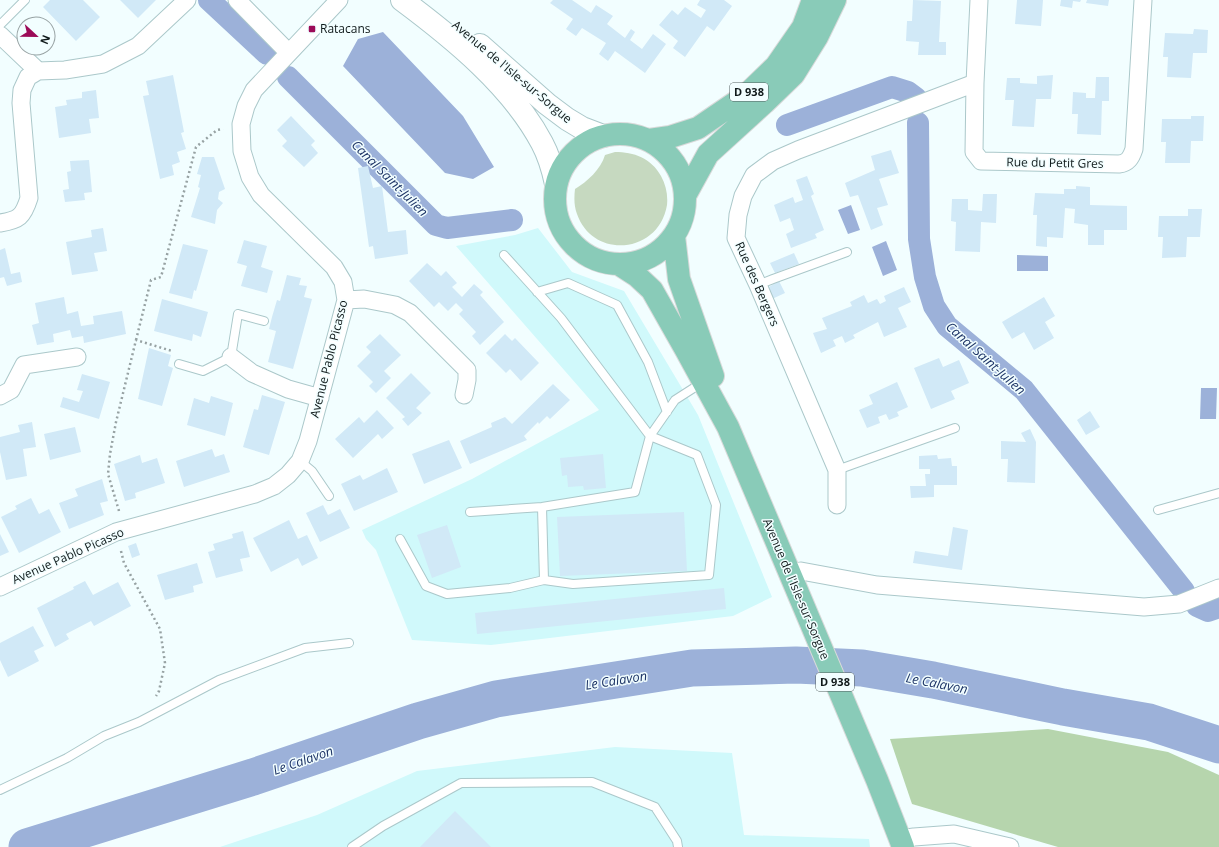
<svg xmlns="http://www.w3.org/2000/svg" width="1219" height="847" font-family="'Open Sans',sans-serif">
	<rect width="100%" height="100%" fill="#f2feff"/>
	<path fill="#d0f9fb" d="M538,228L572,272L624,291L698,415L772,597L733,616L491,645L412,640L376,550L366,539L362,530L472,479L599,410L456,246L515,235Z
		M615,747L732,753L744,835L869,839L870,847H220L317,815L417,771Z"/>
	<path fill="#c6d9c0" d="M615,152C634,152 651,158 661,176C666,185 668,195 667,205C659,254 593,260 577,214C574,206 574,198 575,189C587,182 601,169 605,155Z"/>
	<path fill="#b6d5ad" d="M1048,729L1168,752L1219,775V847H1058L912,804L890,739Z"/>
	<path fill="#9cb1d9" d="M383,32L463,116L494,167L473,179L445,173L343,66L358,39Z
		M851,205L860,230L848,234L838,210Z
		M886,241L897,270L883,276L872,247Z
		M1017,255L1048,256V271H1017Z
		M1201,388H1217L1216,419H1200Z"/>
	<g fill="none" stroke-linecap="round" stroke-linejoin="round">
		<path stroke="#9cb1d9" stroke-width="22" d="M209,0L267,54
			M288,77L436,225L447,228L512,220
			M918,123L919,239L925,277L934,306L947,326L1024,390L1184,591
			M787,125L892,87L908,92L916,98
			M1197,606L1208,611L1219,607"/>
		<path stroke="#9cb1d9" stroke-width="37" d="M27,847L253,777L418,721L496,699L692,668L796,665L862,668L933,680L1063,707L1149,722L1219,745"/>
	</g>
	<path fill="#d1e9f7" d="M50,0H83L100,17L76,41L43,7Z
		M120,0H156L138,18Z
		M553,0H572L591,13L596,5L613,16L607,24L625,38L631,29L635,32L630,40L642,49L653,34L666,44L645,73L615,51L608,61L599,54L606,43L582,28L576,36L566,29L573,19L550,3Z
		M700,0H724L732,6L714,31L707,26L685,57L673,48L678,41L659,25L672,10L678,15L685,7L701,18L706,10L697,5Z
		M913,0L941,1L939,42H946V55H918L919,42L906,41L907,21H912Z
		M1017,0H1043L1041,26L1015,24Z
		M1061,0H1081L1080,2L1073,1L1072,8L1060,6Z
		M1087,0H1109L1108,6L1086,3Z
		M1194,29L1208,30L1207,53H1193L1191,78L1167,77L1168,57H1163L1165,33L1193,34Z
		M173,75L184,132L181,133L186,149L177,152L180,162L172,165L174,175L160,179L143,96L149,95L146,81Z
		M1053,75L1051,99H1036L1034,127L1012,126L1014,100H1005L1007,78H1020V83L1037,84V76Z
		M1096,77H1109V101H1102L1101,135L1077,134L1078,114H1072L1073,92L1086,93V98H1095Z
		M96,90L99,118L89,119L91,133L59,138L55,107L67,105L66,100L82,98V92Z
		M291,116L315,141L311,145L318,153L304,167L282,146L287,141L277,130Z
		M1191,116H1204L1203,141H1191L1190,163H1165L1166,142H1161L1162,119H1191Z
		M891,150L899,173L879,179L888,205L877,208L883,225L871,230L858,195L850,197L845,183L875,170L871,156Z
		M202,157H214L225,189L219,192L218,199L223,203L217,210L215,224L191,217L200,188L198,187L201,175L197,174Z
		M89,160L92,192L84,193L85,200L65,202L63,190L69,189L67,172L71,171L70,161Z
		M368,166L373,188L382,186L388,232L406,230L408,254L375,259L373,246L369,247L358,168Z
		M807,176L814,194L811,196L824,230L815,234L817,238L791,248L786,234L794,230L790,218L780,222L774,205L793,197L795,203L803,200L796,180Z
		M1076,186L1090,187V205L1127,206V230H1104V245H1088V225L1074,223L1075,209L1065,208L1063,238L1047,237V247L1036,246L1037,215H1033L1035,193L1064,194V189H1076Z
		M983,194H997L996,223L981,222L980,252L955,251L956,222L951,221L952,199H968V210L982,211Z
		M1188,209H1202L1200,237H1187L1186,257L1162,258L1163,237H1158L1159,216H1188Z
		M103,228L107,251L94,253L98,271L72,275L66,242L92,237L91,230Z
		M244,240L267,246L261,267L273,271L267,293L241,286L247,266L237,263Z
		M183,244L208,250L196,291L194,290L192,299L169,293Z
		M5,248L11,274L20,272L22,282L7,286L4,277L0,278V250Z
		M794,253L799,264L775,273L770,263Z
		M427,263L441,276L446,271L457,283L452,287L462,297L474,284L483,292L480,295L504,322L480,345L472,336L476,332L459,314L463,310L456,303L448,311L439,302L434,307L409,281Z
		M287,275L301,278L299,285L307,286L304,297L312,299L293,369L268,362L276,331L269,329L272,317L277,300L280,301Z
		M779,281L785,293L772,299L767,288Z
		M904,287L911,302L898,308L907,327L884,337L878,322L853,335L855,338L845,343L842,336L833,340L836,346L821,353L813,333L827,329L822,318L852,306L850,302L864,295L868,303L877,299L880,304L886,301L884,296Z
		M64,297L67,314L78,311L81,326L94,324L93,316L122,311L126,334L84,343L83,336L72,338L70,330L53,334L54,342L37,345L32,325L39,323L35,303Z
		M1044,297L1055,316L1045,322L1054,338L1034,350L1024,332L1012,339L1002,322Z
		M162,299L208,312L201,337L193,334L192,341L154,331Z
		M380,334L401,355L384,371L391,378L376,393L369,386L373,382L357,366L371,352L366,347Z
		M505,334L512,341L515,338L539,363L521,381L510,369L506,373L486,353Z
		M149,348L171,355L168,366L173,368L162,406L138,399Z
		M939,358L943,367L959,360L969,383L951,391L955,399L931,409L914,368Z
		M411,373L431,393L416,408L422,413L408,426L402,419L405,417L386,398Z
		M82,374L110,382L99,419L60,407L63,397L79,402L83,391L77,390Z
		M897,382L908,407L897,412L899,416L889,420L886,414L878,417L880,423L867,428L859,410L873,404L869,395Z
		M553,384L570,400L550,419L547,416L539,424L538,422L524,436L527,440L470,464L460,441L492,427L491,423L505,417L512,424Z
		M262,395L285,402L269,455L243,447L254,409L258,410Z
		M211,396L233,403L225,436L187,425L194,398L209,403Z
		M377,410L394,428L382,439L378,434L353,458L335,439L359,417L364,423Z
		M1090,411L1100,427L1086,435L1077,420Z
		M32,422L36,447L23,449L27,476L6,480L0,452V437L20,432L18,425Z
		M75,427L81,452L50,460L44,434Z
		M1030,429L1036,442L1035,483L1007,482L1008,459H1001V441L1026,442L1021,433Z
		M449,440L462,468L424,484L412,454Z
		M212,449L215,457L224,454L230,472L184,487L176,461Z
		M603,454L606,488L584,490L583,486L568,487L567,475L562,476L560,458Z
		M140,455L142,463L157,458L165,483L135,493L136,498L125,501L114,464Z
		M937,455L938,459L951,458L952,466H957V485H934V497L911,498L910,486H926L925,474H930V469H919V456Z
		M387,468L398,492L354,511L341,484L360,475L363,480Z
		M102,479L108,501L100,503L104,515L69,529L59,503L78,496L75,489Z
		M31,498L39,514L49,509L61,532L19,553L1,517L17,509L15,506Z
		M323,505L328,515L340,509L350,528L320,542L306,513Z
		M684,512L687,571L560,576L557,517Z
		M289,520L298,539L307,535L318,558L302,566L298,558L271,572L253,538Z
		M447,525L461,567L432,578L417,535Z
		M953,527L968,530L962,570L913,563L915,551L948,556Z
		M243,531L250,557L240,559L243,571L216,578L208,552L215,550L213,544L233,538L232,534Z
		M0,534L9,552L0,556Z
		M136,543L140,555L132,558L128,546Z
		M197,563L203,583L193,586L194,592L165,600L157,575Z
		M85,581L93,595L118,582L131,606L94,626L91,621L66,634L69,639L55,647L37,608L74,589L73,587Z
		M724,588L726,609L477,634L475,613Z
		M33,626L44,646L34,651L39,661L8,677L0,660V643Z
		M455,811L491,847H420Z"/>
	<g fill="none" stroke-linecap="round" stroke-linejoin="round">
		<g stroke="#abc8ca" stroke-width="10">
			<path id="service" d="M0,25L25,0
				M504,255L561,318L650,436L675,400L703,382
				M758,285L773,279L847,252
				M537,292L568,283L617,305L648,362L667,412
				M179,364L203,371L231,357L238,314L264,321
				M300,461L312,471L329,496
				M837,470L955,428
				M1158,510L1219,493
				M470,512L542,507L635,492L650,436L697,455L716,505L709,575L573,584L544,580
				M400,539L426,586L447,594L510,588L544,580L542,507
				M0,790L67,758L104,736L139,722L219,680L305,648L349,643
				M352,847L383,826L461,783L592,782L655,807L677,841L678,847"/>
		</g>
		<g stroke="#abc8ca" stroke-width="19">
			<path id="minor" d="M237,0L289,53
				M979,0L975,83L974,152L981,161L1119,164C1128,163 1131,158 1134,149L1143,0
				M0,35L38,71
				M0,223C19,220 23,217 29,198L21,103L22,90L28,77L38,71L65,70L103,64L138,46L187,0
				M346,300L364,299L395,305L410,313L467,370V380L464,395
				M231,357L252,373L288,389L320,398
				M0,396L11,390L24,365L77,357
				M837,505V470L758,285L736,238L738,215L743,196L754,175L773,161L798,150L975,83
				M789,573L801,571L877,585L1144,607L1179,604L1219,588
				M0,587L116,532L255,494L274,486L288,475L300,461L308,441L346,300L343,282L334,267L261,195L250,177L242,151L241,124L246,106L254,90L339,0
				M900,839L914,837L954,834L1010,847"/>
		</g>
		<g stroke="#abc8ca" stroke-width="24">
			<path id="secondary" d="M402,0C453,38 512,86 542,143C549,156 553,170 556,184
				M480,45L547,104L567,119L582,128L603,136"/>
		</g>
		<g stroke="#d9dada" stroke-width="24">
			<path id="primary" d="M555 199a65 65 0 1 1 130 0a65 65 0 1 1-130 0Z
				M649,140L670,137L698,128L745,96L776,66L803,27L813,0
				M686,194L708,154L764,103L794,74L817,37L835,0
				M674,236L679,279L713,376
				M620,265L637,276L652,290L686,350L728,427L877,780L900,839L903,847"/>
		</g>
		<path stroke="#97a2a3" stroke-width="2.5" stroke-dasharray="2 3" stroke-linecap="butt" d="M136,340L151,280L161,277L196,147L217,130L223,129
			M119,511L108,474L110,454L116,422L136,340L172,351
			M121,551L124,563L160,629L165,663L159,691L156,696"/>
		<use href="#service" stroke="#fff" stroke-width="8"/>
		<use href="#minor" stroke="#fff" stroke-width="17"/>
		<use href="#secondary" stroke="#fff" stroke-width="22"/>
		<use href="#primary" stroke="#89cbb8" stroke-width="22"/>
	</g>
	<rect fill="#9c0b58" stroke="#f2feff" stroke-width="1.5" x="308" y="25" width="8" height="8" rx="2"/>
	<g text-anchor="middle" stroke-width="3" stroke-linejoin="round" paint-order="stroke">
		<g fill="#f2feff" stroke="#535e5f" stroke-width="1">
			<rect x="730" y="83" width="38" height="18" rx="3"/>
			<rect x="816" y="673" width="38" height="18" rx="3"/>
		</g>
		<g font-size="11" font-weight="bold" fill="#0f191a">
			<text x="749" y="96">D 938</text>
			<text x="835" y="686">D 938</text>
		</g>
		<g font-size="12" fill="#0f191a" stroke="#f2feff" text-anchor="start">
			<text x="320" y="33">Ratacans</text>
		</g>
		<g font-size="12" fill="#0f191a" stroke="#f2feff">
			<text transform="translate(512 72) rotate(40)" y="4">Avenue de l'Isle-sur-Sorgue</text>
			<text transform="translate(1055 163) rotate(1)" y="4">Rue du Petit Gres</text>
			<text transform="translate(757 284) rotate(66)" y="4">Rue des Bergers</text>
			<text transform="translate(329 359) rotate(-76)" y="4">Avenue Pablo Picasso</text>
			<text transform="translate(68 556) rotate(-24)" y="4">Avenue Pablo Picasso</text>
			<text transform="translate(796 589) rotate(67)" y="4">Avenue de l'Isle-sur-Sorgue</text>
		</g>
		<g font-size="13" font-style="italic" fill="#1e3567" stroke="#f2feff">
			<text transform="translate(390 178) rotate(45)" y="5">Canal Saint-Julien</text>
			<text transform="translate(986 358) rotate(42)" y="5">Canal Saint-Julien</text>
			<text transform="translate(616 680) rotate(-9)" y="5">Le Calavon</text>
			<text transform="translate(937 683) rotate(11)" y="5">Le Calavon</text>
			<text transform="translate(303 760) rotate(-19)" y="5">Le Calavon</text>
		</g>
	</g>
	<g transform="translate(36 36) rotate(112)"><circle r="19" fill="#f2feff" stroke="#97a2a3"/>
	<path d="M0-3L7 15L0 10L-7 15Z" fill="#9c0b58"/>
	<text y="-6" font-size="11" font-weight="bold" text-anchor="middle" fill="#0f191a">N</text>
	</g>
</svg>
